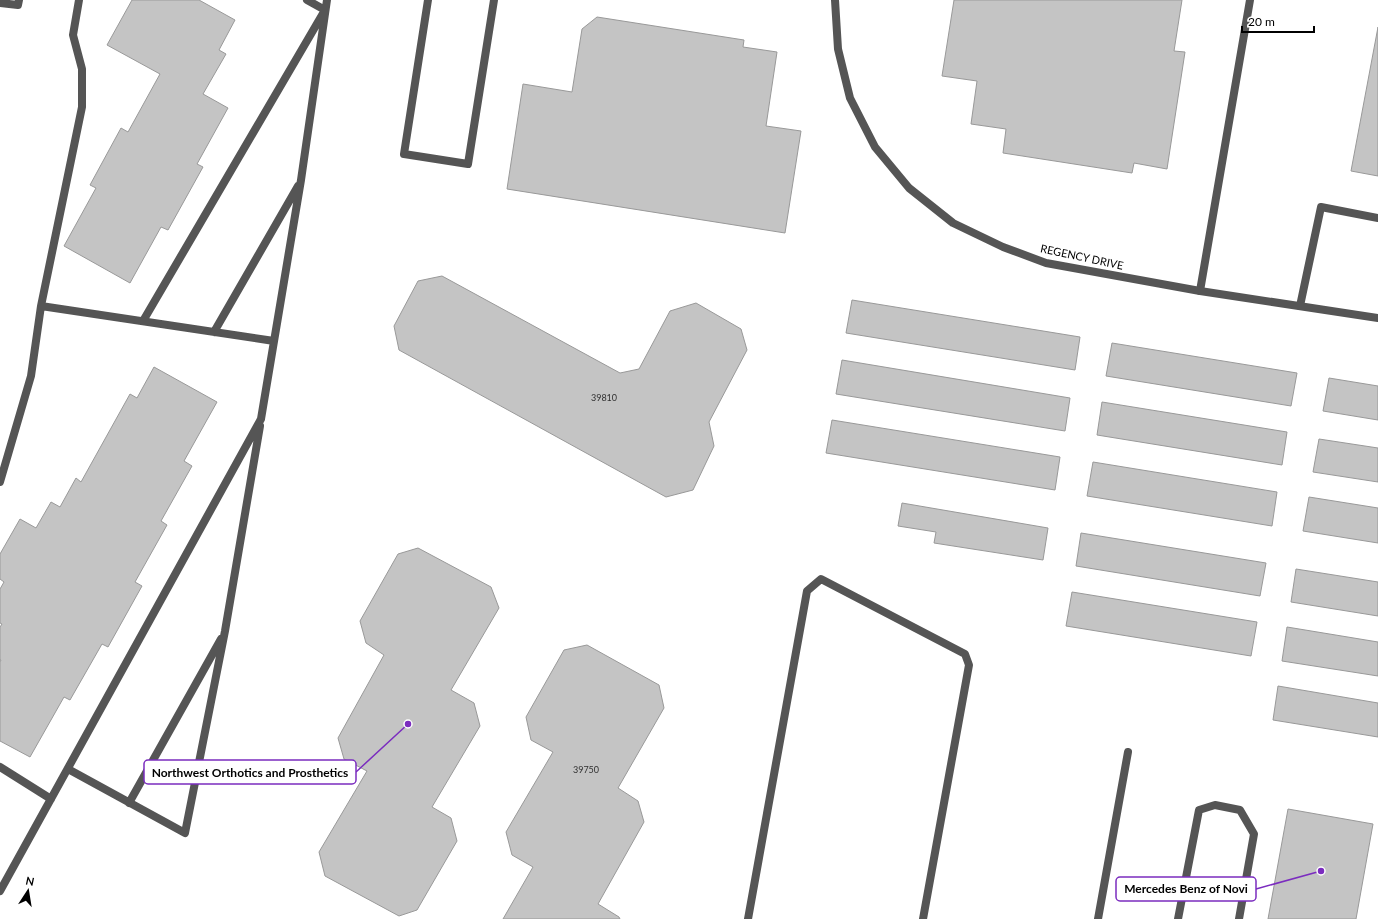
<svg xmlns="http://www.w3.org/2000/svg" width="1378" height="919" font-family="Lato,sans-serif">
	<rect width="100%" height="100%" fill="#fff"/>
	<path fill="#c4c4c4" stroke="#999" d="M132,0H199L235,20L219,50L226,54L203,94L228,108L197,164L203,167L168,230L161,227L130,283L64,246L96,188L90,185L121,128L128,132L160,74L107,45Z
		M954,0H1182L1174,51L1185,52L1167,169L1134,163L1132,173L1003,153L1006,129L971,124L977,81L942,76Z
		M597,17L744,40L743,47L777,52L766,126L801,131L785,233L507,189L523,84L572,92L582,29Z
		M1378,27V176L1351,171Z
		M442,276L620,373L639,369L670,311L696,303L741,329L747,350L709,422L714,446L693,490L666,497L399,350L394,326L418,281Z
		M852,300L1080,337L1075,370L846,333Z
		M1112,343L1297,373L1291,406L1106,376Z
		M842,360L1070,398L1065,431L836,394Z
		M154,367L217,402L184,461L192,466L161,521L167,525L135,582L142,586L108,647L102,644L70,700L64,697L30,757L0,741V662L1,660H0V627L2,624L0,623V589L4,582L0,579V554L20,519L36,528L51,502L60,507L76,478L81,482L130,394L137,398Z
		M1329,378L1378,386V420L1323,411Z
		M1102,402L1287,432L1282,465L1097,435Z
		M832,420L1060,457L1055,490L826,453Z
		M1319,439L1378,448V482L1313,472Z
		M1093,462L1277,492L1272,526L1087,496Z
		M1309,497L1378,508V543L1303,531Z
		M902,503L1048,528L1043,560L934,543L936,532L898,526Z
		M1081,533L1266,563L1260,596L1076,566Z
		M418,548L491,587L499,608L451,690L474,703L480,726L432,807L451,818L457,841L417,910L399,916L325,876L319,852L367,771L344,759L338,738L384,655L366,643L360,621L398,554Z
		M1296,569L1378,582V616L1291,602Z
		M1072,592L1257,622L1251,656L1066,626Z
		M1287,627L1378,642V676L1282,661Z
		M587,645L659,685L664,708L618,788L638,801L644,822L598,904L619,917L620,919H503L533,867L512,855L506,832L553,752L531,740L526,717L564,650Z
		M1278,686L1378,703V737L1273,720Z
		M1288,809L1373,824L1356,919H1268Z"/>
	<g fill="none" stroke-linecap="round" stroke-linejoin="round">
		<path stroke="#555" stroke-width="8" d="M79,0L73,35L82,69V107L41,306L274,341
			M428,0L404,154L468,164L494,0
			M0,3L18,5L19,0
			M1200,291L1250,0
			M1300,306L1321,207L1378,218
			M143,321L325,10L307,0
			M214,332L298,186
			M0,482L31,376L41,306
			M0,767L51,799
			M68,769L185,833L225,631L260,426
			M129,803L221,639
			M0,891L261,419L301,180L327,0
			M748,919L807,591L821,579L965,654L969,665L923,919
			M1098,919L1128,752
			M1178,919L1199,810L1215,805L1240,810L1254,834L1239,919"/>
		<path stroke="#555" stroke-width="8" d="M835,0L838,49L850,98L875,147L909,188L953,223L1003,247L1046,263L1200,291L1378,318"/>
	</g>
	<g text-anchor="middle" stroke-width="3.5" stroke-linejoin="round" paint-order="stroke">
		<g font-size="9" fill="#313131">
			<text x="604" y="401">39810</text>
			<text x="586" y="773">39750</text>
		</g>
		<g font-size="11" fill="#000" stroke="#fff">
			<text transform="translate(1082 257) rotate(12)" y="4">REGENCY DRIVE</text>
		</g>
	</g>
	<path fill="none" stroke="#7b2cbf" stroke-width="1.5" d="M408 724L356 772M1321 871L1256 889"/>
	<g fill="#7b2cbf" stroke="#fff" stroke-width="1.5">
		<circle cx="408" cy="724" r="4"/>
		<circle cx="1321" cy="871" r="4"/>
	</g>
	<g fill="#fff" stroke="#7b2cbf" stroke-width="1.5">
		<rect x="144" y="760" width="212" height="24" rx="4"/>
		<rect x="1116" y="877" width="140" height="24" rx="4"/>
	</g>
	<g font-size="12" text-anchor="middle" font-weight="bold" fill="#000">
		<text x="250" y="777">Northwest Orthotics and Prosthetics</text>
		<text x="1186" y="893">Mercedes Benz of Novi</text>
	</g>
	<g transform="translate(28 891) rotate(12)" stroke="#ffffff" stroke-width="3" paint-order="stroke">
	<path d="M0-3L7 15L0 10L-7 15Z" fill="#000000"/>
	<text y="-6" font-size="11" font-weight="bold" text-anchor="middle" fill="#000000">N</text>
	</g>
	<path d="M1242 26v6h72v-6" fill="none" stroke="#000000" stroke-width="2"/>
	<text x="1248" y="26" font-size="12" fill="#000000" stroke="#ffffff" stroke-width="3" paint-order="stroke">20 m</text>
</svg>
